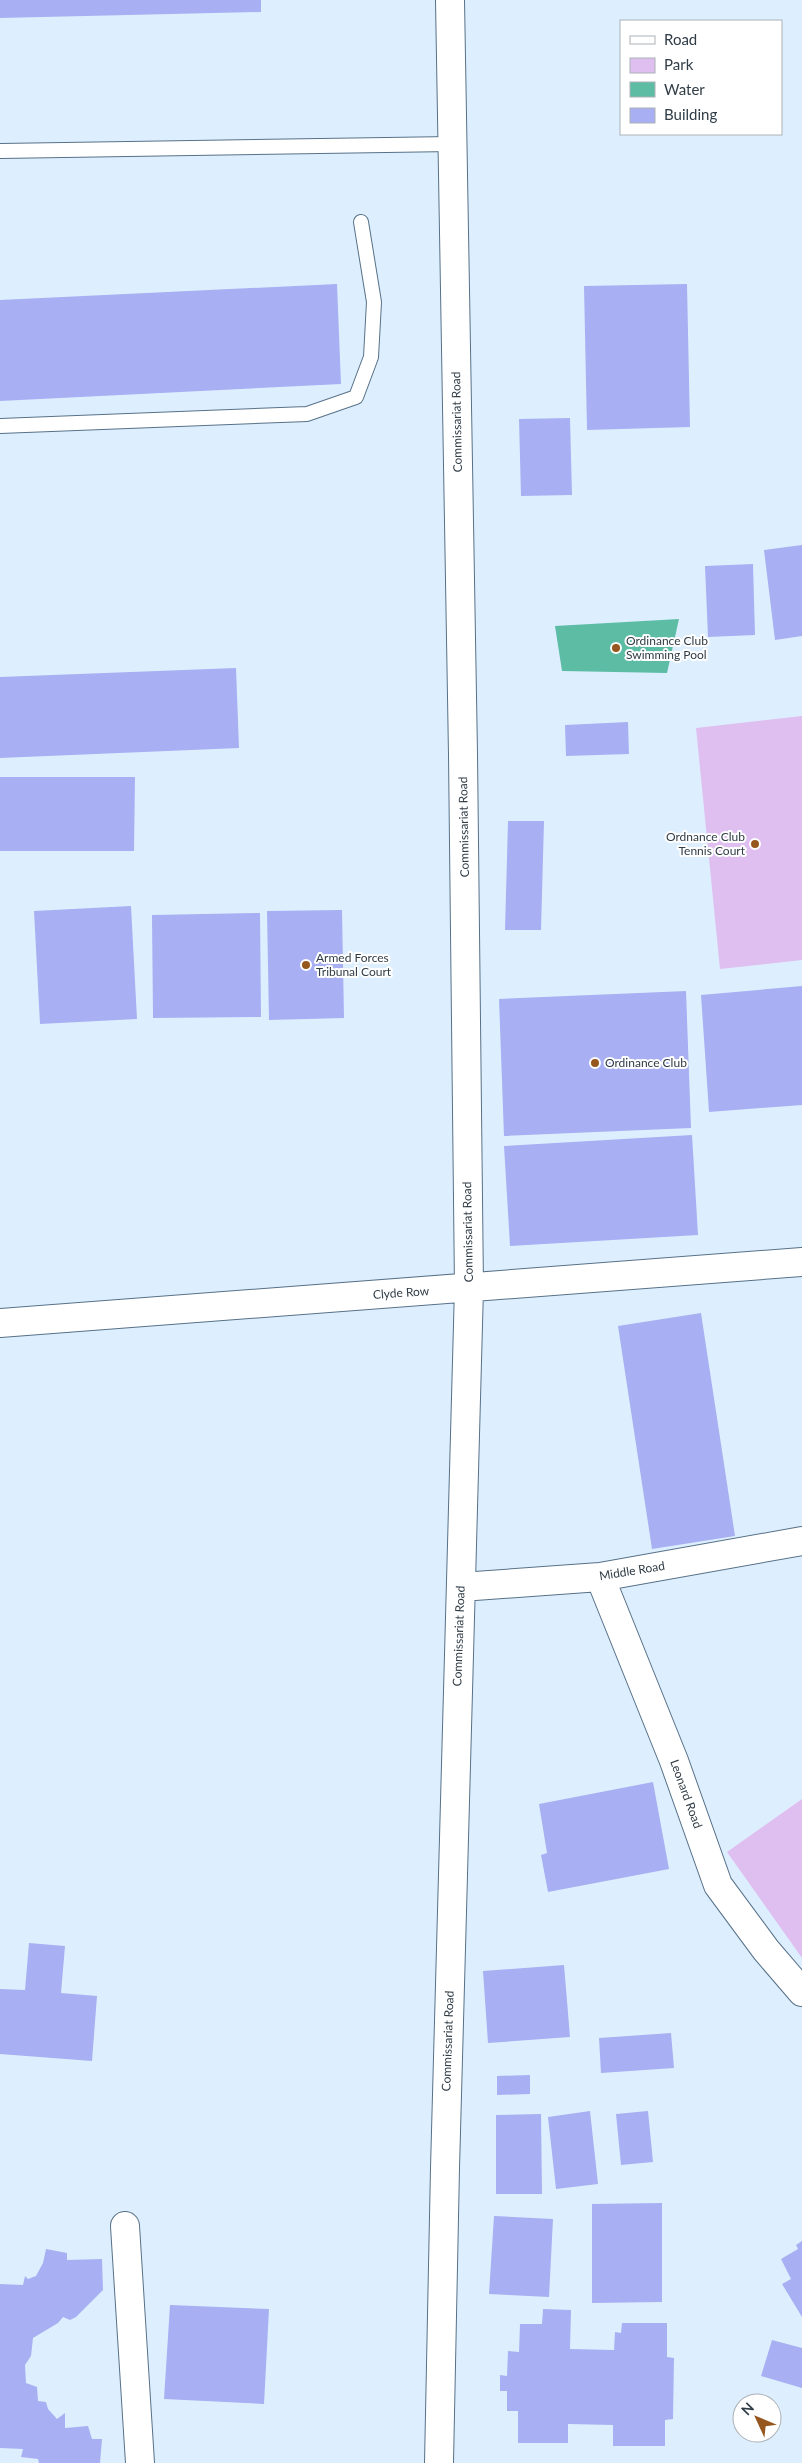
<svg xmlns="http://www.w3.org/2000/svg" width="802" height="2463" font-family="Lato,sans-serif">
	<rect width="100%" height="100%" fill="#ddefff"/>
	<path fill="#dfbfef" d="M802,716V960L720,969L696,728Z
		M802,1799V1958L727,1852Z"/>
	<path fill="#5dbca4" d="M679,619L667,673L562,671L555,626Z"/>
	<path fill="#a8aff3" d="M0,0H261V12L0,18Z
		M337,284L341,384L0,401V300Z
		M687,284L690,427L587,430L584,286Z
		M570,418L572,495L521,496L519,419Z
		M802,545V636L775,640L764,550Z
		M753,564L755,635L708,637L705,566Z
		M236,668L239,748L0,758V677Z
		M628,722L629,754L566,756L565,725Z
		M0,777H135L134,851H0Z
		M508,821H544L541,930H505Z
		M131,906L137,1019L40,1024L34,911Z
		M342,910L344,1018L269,1020L267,911Z
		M260,913L261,1017L153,1018L152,915Z
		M802,986V1105L709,1112L701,995Z
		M686,991L691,1128L504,1136L499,999Z
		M692,1135L698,1235L510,1246L504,1146Z
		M701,1313L735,1536L652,1549L618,1326Z
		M653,1782L669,1869L548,1892L541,1855L547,1853L539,1804Z
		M29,1943L65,1946L61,1993L97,1996L92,2061L0,2054V1989L25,1990Z
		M564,1965L570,2037L488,2043L483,1971Z
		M671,2033L674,2068L601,2073L599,2038Z
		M530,2075V2094L497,2095V2076Z
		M590,2111L598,2184L556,2189L548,2117Z
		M648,2111L653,2162L621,2165L616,2114Z
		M541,2114L542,2194H496V2115Z
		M662,2203V2302L592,2303V2204Z
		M494,2216L553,2219L549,2297L489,2294Z
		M802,2241V2317L782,2284L791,2279L781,2259L798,2249L796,2245Z
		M46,2249L67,2253V2260L102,2259L103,2290L76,2317L70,2320L63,2317L58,2323L33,2338L31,2356L25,2365L26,2383L37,2387L38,2401L46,2402L48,2409L57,2419L65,2413V2428L88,2426L92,2439H102L100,2463H39L38,2459L21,2457L23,2449L0,2448V2284L23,2285L25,2276L28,2279L36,2276L43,2263Z
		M170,2305L269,2309L264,2404L164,2399Z
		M543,2309L571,2310L570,2349L614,2350L615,2332L621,2333L622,2323H667V2357L674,2358L673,2419L665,2420V2446H613V2425L568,2424V2443H518V2411H507V2391H500V2375L507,2376L508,2351L519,2352L520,2324H542Z
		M772,2340L802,2348V2388L761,2376Z"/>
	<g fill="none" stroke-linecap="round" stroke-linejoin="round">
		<g stroke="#577188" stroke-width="16">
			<path id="service" d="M0,151L452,144
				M0,426L307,414L356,397L371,357L374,302L361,222"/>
		</g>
		<g stroke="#577188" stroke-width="30">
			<path id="minor" d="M0,1323L802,1262
				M600,1577L674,1761L718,1885L766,1950L802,1992
				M461,1587L600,1577L802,1541
				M125,2226L140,2463
				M439,2463L445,2168L469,1288L463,754L450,0"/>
		</g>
		<use href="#service" stroke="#fff" stroke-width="14"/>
		<use href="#minor" stroke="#fff" stroke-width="28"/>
	</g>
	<g fill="#95571d" stroke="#fff" stroke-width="2">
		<circle cx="616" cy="648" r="5"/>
		<circle cx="755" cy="844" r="5"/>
		<circle cx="306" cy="965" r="5"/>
		<circle cx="595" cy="1063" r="5"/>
	</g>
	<g text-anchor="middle" stroke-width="4" stroke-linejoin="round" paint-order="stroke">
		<g font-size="12" fill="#303c46" stroke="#fff">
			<text transform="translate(457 422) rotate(-91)" y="4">Commissariat Road</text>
			<text transform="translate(464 827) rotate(-91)" y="4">Commissariat Road</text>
			<text transform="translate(468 1232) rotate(-91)" y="4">Commissariat Road</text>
			<text transform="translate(401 1293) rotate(-4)" y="4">Clyde Row</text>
			<text transform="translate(632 1571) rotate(-9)" y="4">Middle Road</text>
			<text transform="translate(459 1636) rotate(-88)" y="4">Commissariat Road</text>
			<text transform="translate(686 1794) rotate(70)" y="4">Leonard Road</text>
			<text transform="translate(448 2041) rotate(-88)" y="4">Commissariat Road</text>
		</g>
		<g font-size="12" fill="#303c46" stroke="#fff" text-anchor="start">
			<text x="626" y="645">Ordinance Club<tspan x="626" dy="14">Swimming Pool</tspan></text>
			<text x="745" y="841" text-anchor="end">Ordnance Club<tspan x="745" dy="14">Tennis Court</tspan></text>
			<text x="316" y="962">Armed Forces<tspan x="316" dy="14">Tribunal Court</tspan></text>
			<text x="605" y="1067">Ordinance Club</text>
		</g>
	</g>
	<rect x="620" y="20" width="162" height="115" fill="#ffffff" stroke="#acb1b5"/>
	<rect x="630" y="36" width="25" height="8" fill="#ffffff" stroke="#acb1b5"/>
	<text x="664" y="45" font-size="15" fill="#303c46">Road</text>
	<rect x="630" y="58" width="25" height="15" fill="#dfbfef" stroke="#acb1b5"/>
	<text x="664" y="70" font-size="15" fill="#303c46">Park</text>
	<rect x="630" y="82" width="25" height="15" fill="#5dbca4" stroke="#acb1b5"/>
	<text x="664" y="95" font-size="15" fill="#303c46">Water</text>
	<rect x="630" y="108" width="25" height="15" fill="#a8aff3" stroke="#acb1b5"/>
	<text x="664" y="120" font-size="15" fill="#303c46">Building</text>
	<g transform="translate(757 2418) rotate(314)"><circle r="24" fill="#ffffff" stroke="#acb1b5"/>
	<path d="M0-4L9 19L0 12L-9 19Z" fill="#95571d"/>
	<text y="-8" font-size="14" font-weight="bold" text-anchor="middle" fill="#303c46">N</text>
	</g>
</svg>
